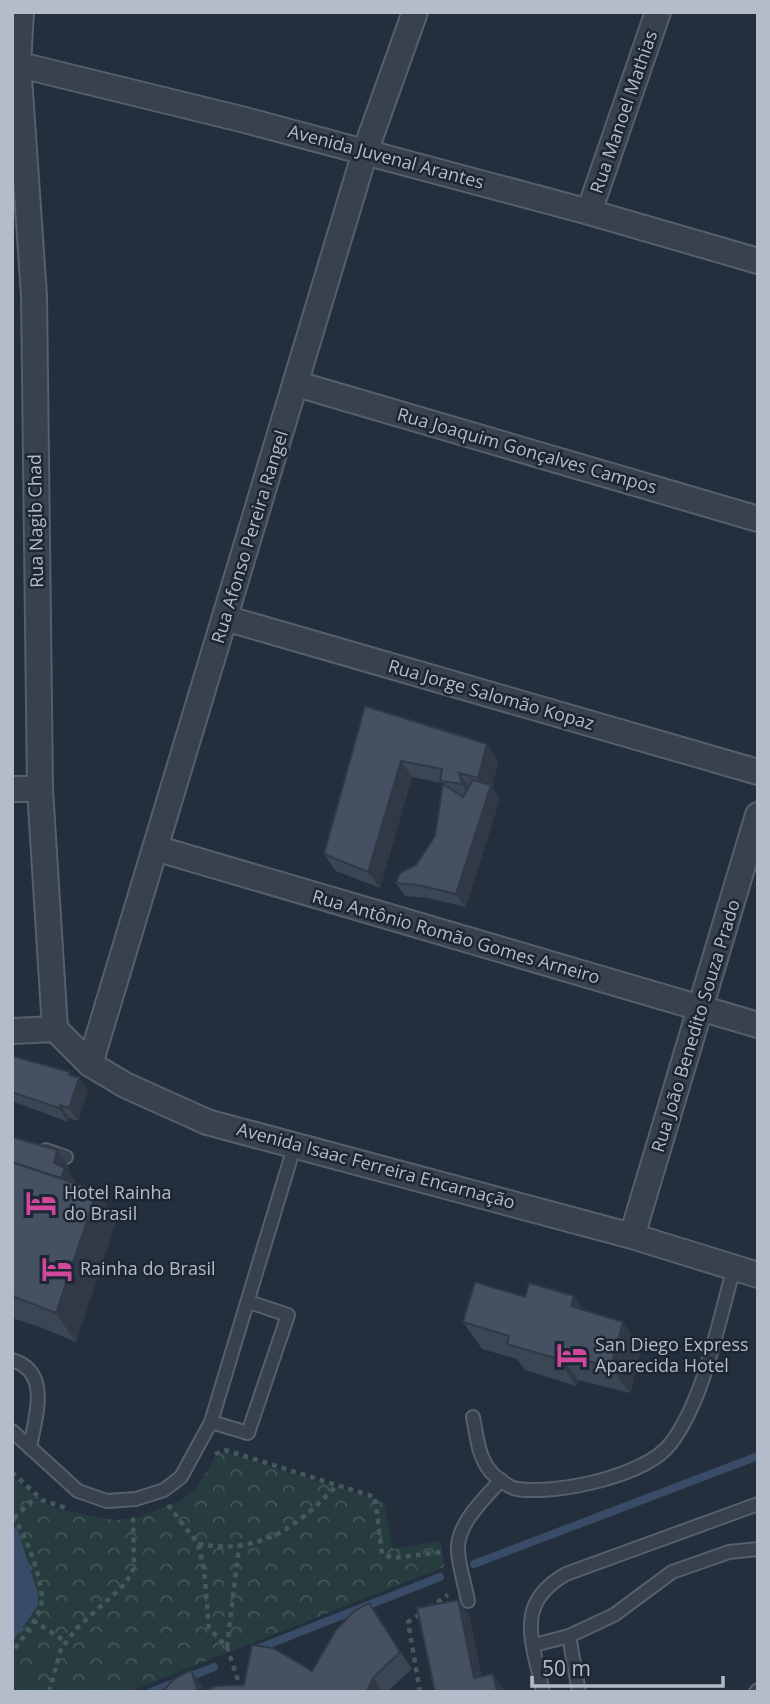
<svg xmlns="http://www.w3.org/2000/svg" width="770" height="1704" font-family="'Open Sans',sans-serif">
	<defs>
		<pattern id="park-crowns" width="20" height="18" patternUnits="userSpaceOnUse" patternTransform="scale(1.75)"><rect width="20" height="18" fill="#263c3f"/><path d="M2 6a3 3 0 1 1 6 0M12 15a3 3 0 1 1 6 0" fill="none" stroke="#435659"/></pattern>
	</defs>
	<rect width="100%" height="100%" fill="#242f3e"/>
	<path fill="url(#park-crowns)" d="M225,1452L384,1502L393,1549L441,1541L444,1567L128,1692H12V1475L41,1502L60,1510L116,1520L137,1518L179,1502L198,1486L217,1454Z"/>
	<path fill="#394c67" d="M12,1525L18,1531L38,1594V1605L12,1643Z"/>
	<g fill="none" stroke-linecap="round" stroke-linejoin="round">
		<path stroke="#394c67" stroke-width="8" d="M474,1564L758,1456
			M259,1648L440,1577
			M151,1692L214,1667"/>
		<g stroke="#565f6c" stroke-width="16">
			<path id="lane" d="M46,1150L66,1157
				M12,1360C52,1372 35,1417 30,1448
				M473,1417C477,1437 478,1461 495,1476C500,1480 510,1488 517,1489C556,1495 647,1476 671,1443C705,1398 718,1322 734,1268
				M211,1422L248,1433L288,1315L249,1302
				M12,1431L78,1491L107,1501L136,1499L164,1490L181,1477L211,1422L295,1144
				M468,1601C465,1585 459,1567 458,1551C456,1524 485,1498 501,1480
				M534,1645L569,1636
				M543,1692C533,1642 513,1604 566,1574L758,1504
				M579,1692L569,1636L614,1615L672,1572L729,1552L758,1549
				M756,1692L758,1690"/>
		</g>
		<g stroke="#565f6c" stroke-width="28">
			<path id="street" d="M21,12L18,63L34,295L40,789L55,1029
				M12,63L245,120L589,212L758,261
				M589,212L658,12
				M297,384L758,519
				M225,618L758,772
				M12,789H40
				M155,848L758,1025
				M12,1031L55,1029L90,1064L125,1085L207,1122L632,1236L758,1275
				M90,1064L365,152L415,12
				M632,1236L758,815"/>
		</g>
		<path stroke="#44595c" stroke-width="4.5" stroke-dasharray="5 5" stroke-linecap="butt" d="M215,1454L225,1450L375,1497L382,1554L393,1558L441,1552
			M12,1472L42,1500L69,1509
			M168,1505L198,1544L204,1569L209,1628L227,1647L241,1689
			M12,1517C25,1530 46,1588 41,1605C37,1621 21,1639 12,1653
			M14,1518L37,1496
			M198,1544C259,1555 297,1528 337,1485
			M429,1608L448,1595
			M33,1620L66,1642
			M227,1647L239,1547
			M49,1692L61,1649L77,1628L125,1584L134,1568L133,1517
			M420,1692L408,1622L422,1613"/>
		<use href="#lane" stroke="#38414e" stroke-width="12"/>
		<use href="#street" stroke="#38414e" stroke-width="24"/>
	</g>
	<path fill="#3b4654" d="M365,706L487,744L498,761L492,787L500,798L466,907L428,898L405,896L396,883L416,865L435,836L443,784L442,783L412,777L380,888L336,871L324,854Z
		M12,1056L70,1072L73,1077L79,1078L88,1091L78,1121L69,1118L68,1122L12,1101Z
		M12,1137L69,1167L68,1172L76,1183L117,1219L76,1342L40,1327L12,1318Z
		M525,1297L583,1309L641,1349L630,1393L578,1380L576,1386L525,1370L517,1359L482,1349L463,1322Z
		M369,1603L412,1669L387,1692H162L202,1686L204,1691L244,1685L312,1671Z"/>
	<path fill="#303945" d="M487,744L498,761L492,787L500,798L466,907L456,894L488,793L478,778Z
		M401,761L412,777L380,888L368,872Z
		M459,773L470,789L473,801L462,784Z
		M70,1072L77,1082L79,1078L88,1091L78,1121L69,1108V1075Z
		M60,1105L69,1118L68,1122L59,1108Z
		M57,1150L69,1167L68,1172L76,1184L70,1203L54,1163Z
		M97,1191L117,1219L76,1342L56,1313Z
		M574,1296L592,1323L571,1306Z
		M623,1322L641,1349L630,1393L611,1367Z
		M560,1354L578,1380L576,1386L558,1359Z
		M458,1600L470,1617L485,1692L474,1678Z
		M369,1603L381,1620L412,1669L400,1652Z
		M191,1670L202,1686L204,1692H198Z
		M493,1674L505,1691V1692H497Z
		M373,1678L383,1692H367Z"/>
	<path fill="#455162" stroke="#303945" stroke-width="2" d="M365,706L487,744L478,778L459,773L462,784L440,781L442,769L401,761L368,872L324,854Z
		M473,780L491,785L456,894L418,885L396,883L400,873L416,865L435,836L443,784L463,797Z
		M12,1056L70,1072L69,1075L79,1078L69,1108L60,1105L59,1108L12,1092Z
		M12,1137L57,1150L54,1163L65,1168L61,1178L12,1162Z
		M12,1162L97,1191L56,1313L12,1296Z
		M475,1282L525,1297L529,1283L574,1296L571,1306L623,1322L611,1367L560,1354L558,1359L507,1344L509,1336L463,1322Z
		M458,1600L474,1678L493,1674L497,1692H435L417,1608Z
		M369,1603L400,1652L373,1678L367,1692H201L216,1686L244,1685L252,1645L273,1648L312,1671L336,1630L353,1612Z
		M191,1670L198,1692H162L174,1679Z"/>
	<defs>
		<g id="hotel-bare" transform="scale(2.415)"><path d="M-6-4.5h1.5V1H6V5H4.5V3h-9V5H-6ZM-4 0a1.8 1.8 0 1 1 3.6 0ZM.5 0V-2.5h3Q6-2.5 6 0Z" fill="#d1479c" stroke="#1d2633" stroke-width="2.5" paint-order="stroke"/></g>
	</defs>
	<g fill-rule="evenodd">
		<use href="#hotel-bare" x="41" y="1203"/>
		<use href="#hotel-bare" x="57" y="1269"/>
		<use href="#hotel-bare" x="572" y="1355"/>
	</g>
	<g text-anchor="middle" stroke-width="5" stroke-linejoin="round" paint-order="stroke">
		<g font-size="18" fill="#b4bcc9" stroke="#1d2633">
			<text transform="translate(624 112) rotate(-71)" y="6">Rua Manoel Mathias</text>
			<text transform="translate(386 157) rotate(15)" y="6">Avenida Juvenal Arantes</text>
			<text transform="translate(527 451) rotate(16)" y="6">Rua Joaquim Gonçalves Campos</text>
			<text transform="translate(36 521) rotate(-91)" y="6">Rua Nagib Chad</text>
			<text transform="translate(250 537) rotate(-73)" y="6">Rua Afonso Pereira Rangel</text>
			<text transform="translate(491 695) rotate(16)" y="6">Rua Jorge Salomão Kopaz</text>
			<text transform="translate(456 937) rotate(16)" y="6">Rua Antônio Romão Gomes Arneiro</text>
			<text transform="translate(696 1026) rotate(-73)" y="6">Rua João Benedito Souza Prado</text>
			<text transform="translate(376 1166) rotate(15)" y="6">Avenida Isaac Ferreira Encarnação</text>
		</g>
		<g font-size="18" fill="#b4bcc9" stroke="#1d2633" text-anchor="start">
			<text x="64" y="1199">Hotel Rainha<tspan x="64" dy="21">do Brasil</tspan></text>
			<text x="80" y="1275">Rainha do Brasil</text>
			<text x="595" y="1351">San Diego Express<tspan x="595" dy="21">Aparecida Hotel</tspan></text>
		</g>
	</g>
	<rect width="770" height="1704" fill="none" stroke="#b4bcc9" stroke-width="28"/>
	<path d="M532 1676v10h191v-10" fill="none" stroke="#b4bcc9" stroke-width="3.5"/>
	<text x="542" y="1676" font-size="21" fill="#b4bcc9" stroke="#1d2633" stroke-width="5" paint-order="stroke">50 m</text>
</svg>
